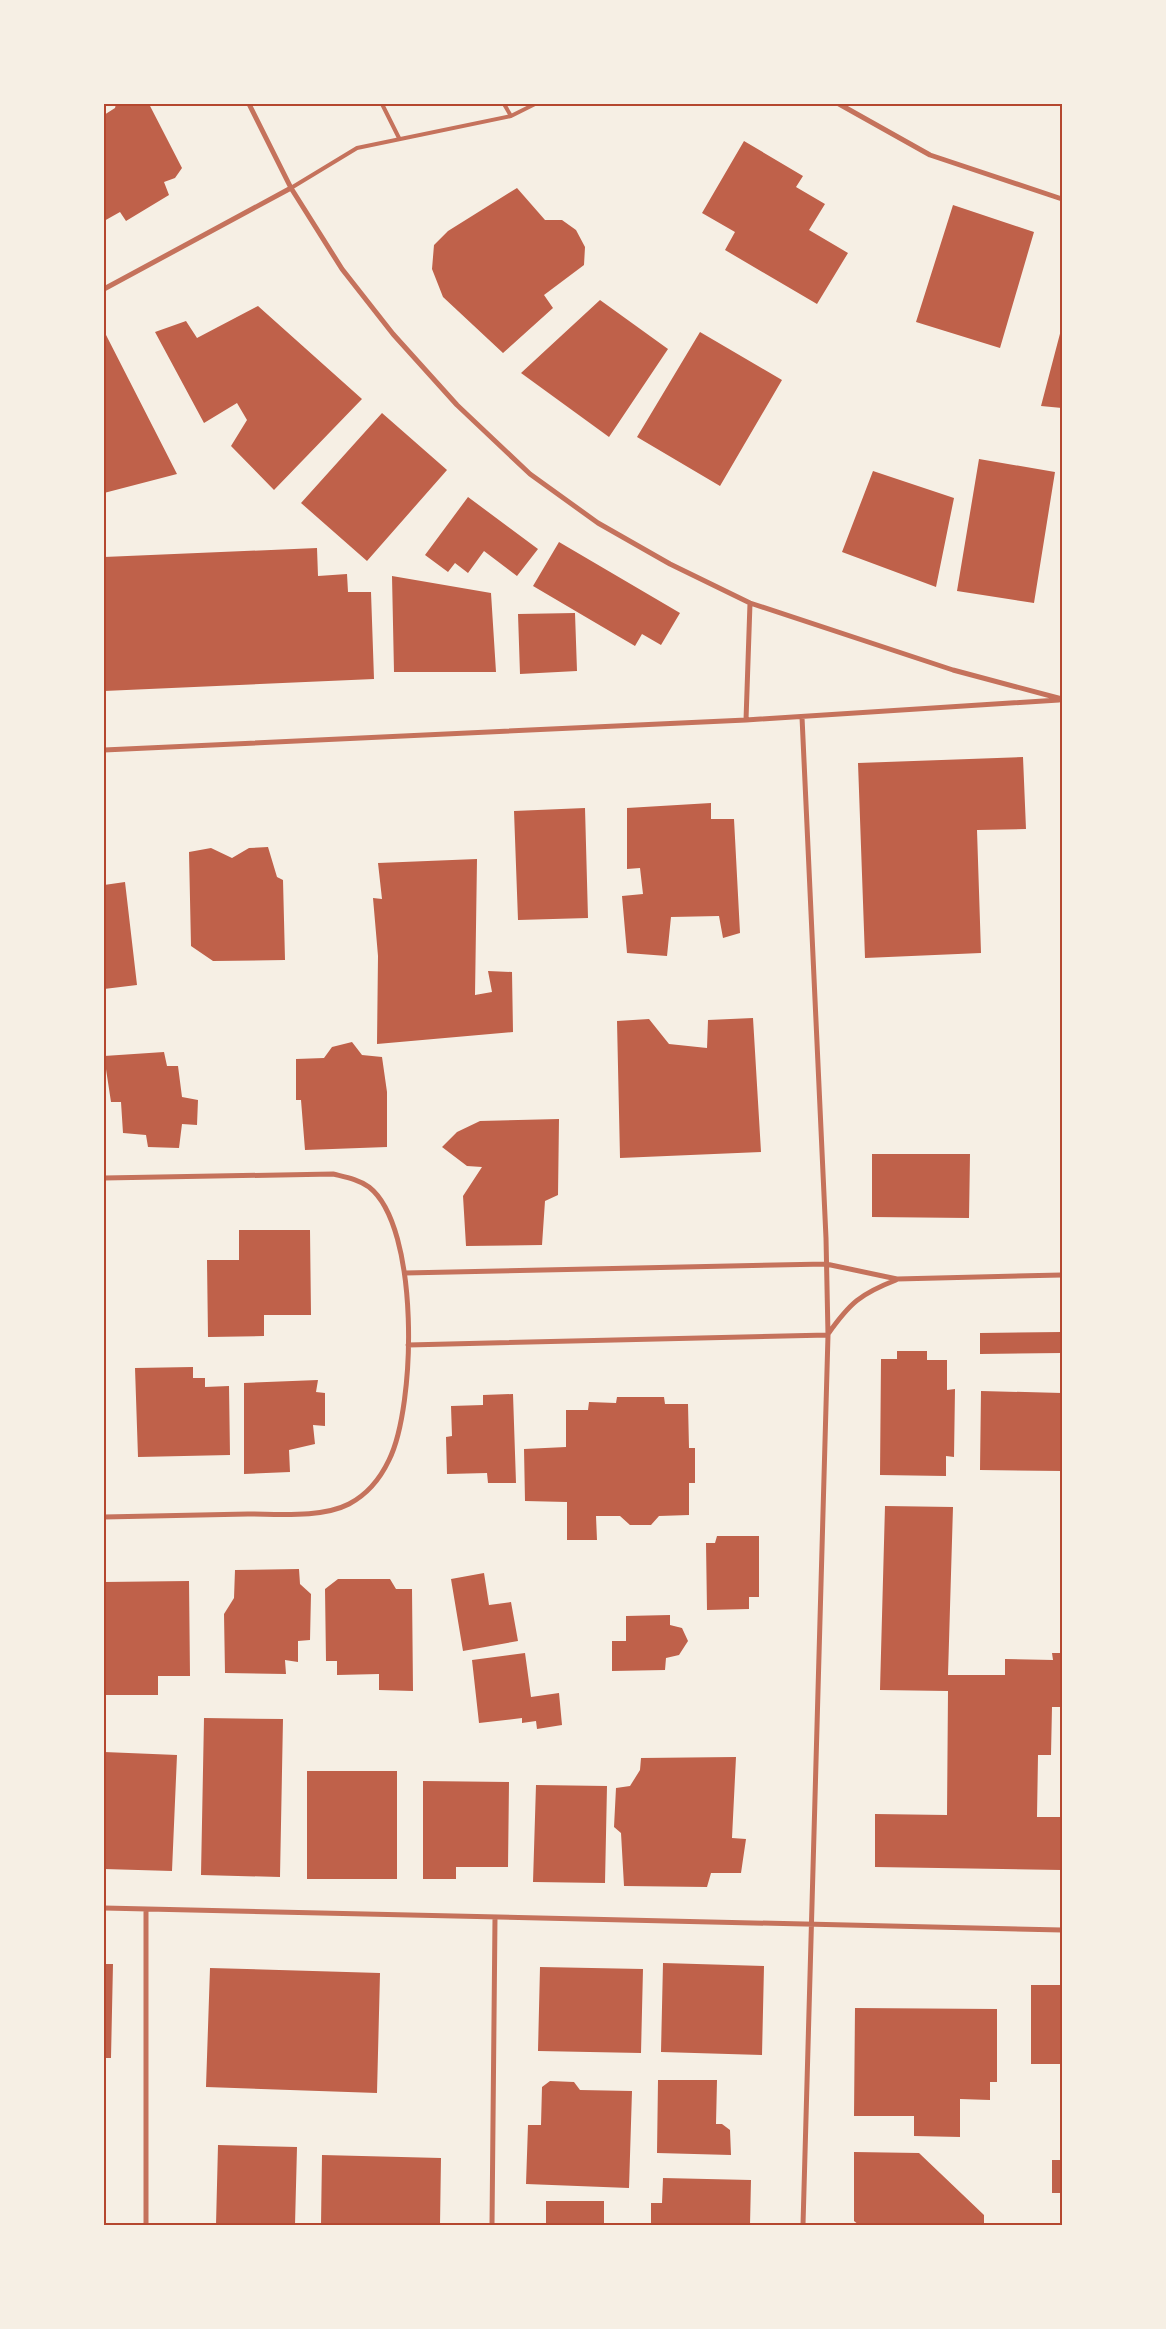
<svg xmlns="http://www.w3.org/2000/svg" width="1166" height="2329" font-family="'Space Grotesk',sans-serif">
	<rect width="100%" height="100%" fill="#f6efe4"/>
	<path fill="#bf614a" d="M116,104H149L182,168L175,178L164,182L169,195L126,221L120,212L104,221V115L115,108Z
		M744,141L803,176L796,187L825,204L809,230L848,253L817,304L725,250L735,232L702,213Z
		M517,188L545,220H562L576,230L585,247L584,265L544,295L553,308L503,353L443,297L432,269L434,245L448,231Z
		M953,205L1034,232L1000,348L916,322Z
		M600,300L668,349L609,437L521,373Z
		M258,306L362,399L274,490L231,446L247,420L237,403L204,423L155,332L186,321L197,338Z
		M1062,326V408L1041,406Z
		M700,332L782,380L720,486L637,437Z
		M105,333L177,474L104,493V334Z
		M382,413L447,470L367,561L301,503Z
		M979,459L1055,472L1034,603L957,591Z
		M873,471L954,498L936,587L842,552Z
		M468,497L538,549L517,576L484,551L468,573L455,563L448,572L425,555Z
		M559,542L680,613L661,645L642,634L635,646L533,586Z
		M317,548L318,576L347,574L348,592H371L374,679L104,691V557Z
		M392,576L491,593L496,672H394Z
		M575,613L577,671L520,674L518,614Z
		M1023,757L1026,829L977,830L981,953L865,958L858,763Z
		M711,803V819H734L740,933L723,938L719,916L671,917L667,956L627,953L622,896L643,894L640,868L627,869V808Z
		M585,808L588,918L518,920L514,811Z
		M268,847L277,877L283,880L285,960L213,961L191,946L189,852L211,848L232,858L249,848Z
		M477,859L475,995L492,992L488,971L512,972L513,1032L377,1044L378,956L373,898L382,899L378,863Z
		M125,882L137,985L104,989V885Z
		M753,1018L761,1152L620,1158L617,1021L649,1019L669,1044L707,1048L708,1020Z
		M352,1042L362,1055L382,1057L387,1092V1147L305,1150L301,1100H296V1059L324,1058L332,1047Z
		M164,1052L167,1066H178L182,1097L198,1100L197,1125L182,1124L179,1148L148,1147L146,1135L123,1133L121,1102H111L104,1056Z
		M559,1119L558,1195L545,1201L542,1245L466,1246L463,1196L482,1167L467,1166L442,1147L457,1132L480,1121Z
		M872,1154H970L969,1218L872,1217Z
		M239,1230H310L311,1315H264V1336L208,1337L207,1260H239Z
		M1062,1332V1353L980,1354V1333Z
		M897,1351H927V1360H947V1390L955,1389L954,1457L946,1456V1476L880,1475L881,1359H897Z
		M193,1367V1378H205V1387L229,1386L230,1455L138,1457L135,1368Z
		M318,1380L316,1392L325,1393V1426L313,1425L315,1444L289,1450L290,1472L244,1474V1383Z
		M981,1391L1062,1393V1471L980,1470Z
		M513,1394L516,1483H488L487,1473L447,1474L446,1437L452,1436L451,1406L483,1405V1395Z
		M617,1397H664L665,1404H688L689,1448H695V1483H689V1515L659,1516L651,1525H630L620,1516H596L597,1540H567V1502L525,1501L524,1449L566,1447V1410H588L589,1402L616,1403Z
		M885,1506L953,1507L948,1675H1005V1659L1053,1660L1052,1653H1062V1707H1052L1051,1755H1038L1037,1817H1062V1870L875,1867V1814L947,1815L948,1691L880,1690Z
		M717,1536H759V1597H749V1609L707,1610L706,1543H715Z
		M299,1569L300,1584L311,1594L310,1640L298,1641V1662L285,1660L286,1674L225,1673L224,1614L234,1598L235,1570Z
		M484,1573L489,1605L511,1602L518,1641L463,1651L451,1579Z
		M338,1579H390L396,1589H412L413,1691L379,1690V1674L337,1675V1661H326L325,1589Z
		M189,1581L190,1676H158V1695H104V1582Z
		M670,1615V1625L682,1628L688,1641L679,1655L666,1658L665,1670L612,1671V1641H626V1616Z
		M525,1653L531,1697L559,1693L562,1725L537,1729L536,1721L522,1723V1718L479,1723L472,1660Z
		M204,1718L283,1719L280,1877L201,1875Z
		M104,1752L177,1755L172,1871L104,1869Z
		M736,1757L732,1838L746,1839L741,1873H711L707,1887L624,1886L621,1833L614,1827L616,1788L630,1786L640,1770L641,1758Z
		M307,1771H397V1879H307Z
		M423,1781L509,1782L508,1867H456V1879H423Z
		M536,1785L607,1786L605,1883L533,1882Z
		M663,1963L764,1966L762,2055L661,2052Z
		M104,1964H113L111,2058H104Z
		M540,1967L643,1969L641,2053L538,2051Z
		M210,1968L380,1973L377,2093L206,2087Z
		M1031,1985H1062V2064H1031Z
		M855,2008L997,2009V2082H990V2100L960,2099V2137L914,2136V2116H854Z
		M658,2080H717L716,2124H722L730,2130L731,2155L657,2153Z
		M550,2081L574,2082L580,2090L632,2091L629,2188L526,2184L528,2125H541L542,2087Z
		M218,2145L297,2147L295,2225H216Z
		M854,2152L919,2153L984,2215V2225H859L854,2221Z
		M322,2155L441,2158L440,2225H321Z
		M1052,2160H1062V2193H1052Z
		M663,2178L751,2180L750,2225H651V2203H662Z
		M546,2201H604V2225H546Z"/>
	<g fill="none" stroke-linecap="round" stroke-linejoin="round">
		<path stroke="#c5725c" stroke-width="4" d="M382,104L399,138
			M504,104L511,116
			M291,188L357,148L511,116L535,104"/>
		<path stroke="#c5725c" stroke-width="5" d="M249,104L291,188L342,269L393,334L457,405L530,474L598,523L670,564L750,603L953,670L1062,699
			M839,104L930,155L1062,199
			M104,289L291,188
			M802,717L826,1238L828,1335L803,2225
			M746,720L750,603
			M104,750L746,720L1059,700
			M104,1178L333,1174C345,1177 358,1179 369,1187C420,1227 416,1406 389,1460C380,1479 368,1494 349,1504C322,1518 278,1514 248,1514C200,1515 152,1516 104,1517
			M405,1273L826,1264L897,1279L1062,1275
			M828,1334C850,1303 860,1294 896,1280
			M408,1345L828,1335
			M104,1908L1062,1930
			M146,1909V2225
			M492,2225L495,1918"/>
	</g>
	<rect width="1166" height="2329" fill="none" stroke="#f6efe4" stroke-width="210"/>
	<rect x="105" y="105" width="956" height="2119" fill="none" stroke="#b5482f" stroke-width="2"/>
</svg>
